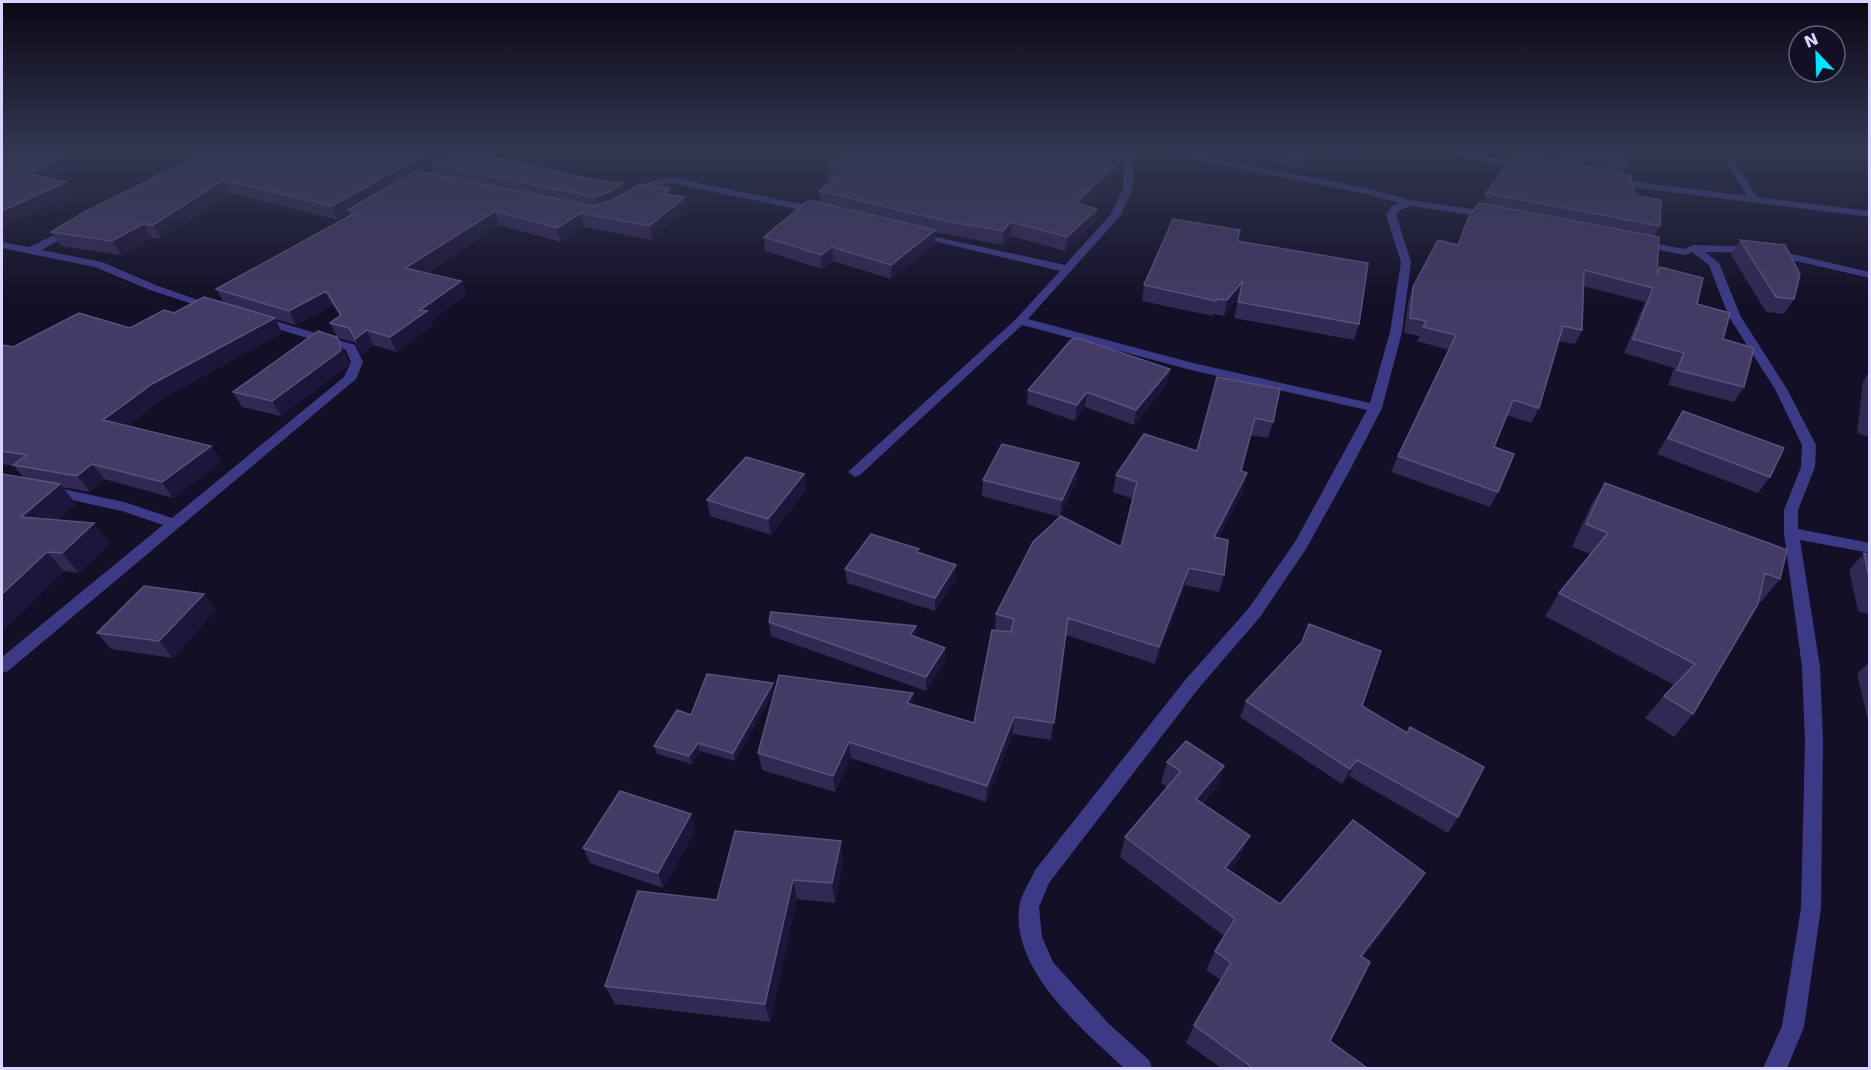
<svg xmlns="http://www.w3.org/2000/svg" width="1871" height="1070" font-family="'DejaVu Sans',sans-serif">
	<rect width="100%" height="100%" fill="#130f26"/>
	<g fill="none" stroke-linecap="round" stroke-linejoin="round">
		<path fill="#3d3a85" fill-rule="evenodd" d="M475,151H487L416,185L408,183Z
			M1123,151H1133V188L1121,215L1028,319L1193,363L1370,403L1390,332L1401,262L1386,215L1392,206L1399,203L1366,194L1151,151H1170L1367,188L1410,200L1492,212L1497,215L1492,218L1410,206L1400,210L1396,215L1411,262L1402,332L1382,408L1351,468L1306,549L1260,617L1198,689L1049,883L1039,907L1042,937L1053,962L1108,1023L1149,1060L1152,1068H1124C1083,1030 1012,971 1019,908C1020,896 1030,882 1035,870L1186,679L1248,609L1295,542L1367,410L1191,370L1022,325L860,475L855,477L848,472L1016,319L1060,271L913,236V232L1065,265L1111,214L1123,188Z
			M1432,151H1453L1528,163L1533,166L1528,169L1437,154Z
			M1720,151H1729L1757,197L1870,211V217L1614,185L1609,182L1614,179L1747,196Z
			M670,177L821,208L826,211L821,214L670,183L654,186L636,199L628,197L648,182Z
			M72,227L76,228V232L41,250L102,262L158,286L221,308L215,311L211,310L150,290L95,267L2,248V242L29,247Z
			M1639,240L1684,249L1693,245L1762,247L1870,272V278L1762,253L1705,252L1719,263L1741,317L1787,389L1816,445L1815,467L1798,510V529L1870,543V553L1800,540L1820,667L1823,742L1821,908L1804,1027L1787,1068H1763L1782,1026L1801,908L1805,742L1802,667L1784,533V510L1801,467L1802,445L1775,389L1729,317L1709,265L1692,252L1685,255L1635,245V241Z
			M262,317L355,345L363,362L356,379L8,671L2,673V657L163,525L122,511L44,494L42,491L44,488L49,486L124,502L172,518L344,377L351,362L346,350L258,323V319Z"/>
	</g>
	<path fill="#312854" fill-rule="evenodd" d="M207,151H449L450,156L594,180L623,183L625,193L670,188L671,195L687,211L652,240L584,227L561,242L499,225L426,273L461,281L467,295L431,321L433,326L396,352L373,345L362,354L356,343L338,338L330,323L340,316L333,305L296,325L275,319L282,333L162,399L127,426L211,446L221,462L173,498L104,479L90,492L62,487L76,504L57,520L110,543L79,573L64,571L2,631L24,478L14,466L2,464V345L13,347L130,328L174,313L224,303L216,289L350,215V213L338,220L230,193L161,239L151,238L121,255L60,246L51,232ZM433,167L436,175L422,172Z
		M1196,151H1372L1365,164L1311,153L1299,168L1243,156L1239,162L1195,153Z
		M1519,151H1624L1627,164L1623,173L1636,196L1660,226L1654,236L1658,273L1660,267L1697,304L1723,339L1744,387L1734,402L1668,385L1674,368L1624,353L1645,302L1583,286L1582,330L1575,344L1558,341L1539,408L1531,423L1506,415L1494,447L1498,492L1490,507L1391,472L1398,456L1449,350L1417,341L1420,336L1404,333L1408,302L1413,287L1458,245L1482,204L1486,193L1517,156Z
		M1863,151H1869V164Z
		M828,166L1121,170L1086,206L1097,209L1095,223L1065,251L1011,236L1003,245L935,232V244L891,279L833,261L822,269L765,251L764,237L820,203L819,191L833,180L829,179Z
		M1240,230L1238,241L1359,324L1354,340L1234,318L1239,297L1224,316L1214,314L1213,316L1142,301L1144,285Z
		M1740,240L1794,299L1784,314L1766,312L1731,255Z
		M344,352L349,362L347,366L281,416L242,407L233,392Z
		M1170,369L1167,384L1134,425L1085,407L1075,421L1027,404L1028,390Z
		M1869,373V437L1857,433L1863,381Z
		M1217,377L1273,422L1268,438L1250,435L1241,471L1243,491L1218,538L1224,575L1219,592L1185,585L1155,664L1066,635L1051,740L1013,734L986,802L851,758L835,792L762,770L758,753L913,705L974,723L995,631L996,614L1060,517L982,496L983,480L1077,479L1060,516L1121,547L1133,499L1113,492L1116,475L1197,451Z
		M1683,411L1770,477L1758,493L1657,454Z
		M804,474L806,490L771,535L710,516L707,500Z
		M1605,483L1780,579L1761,602L1759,601L1693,714L1674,737L1645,718L1664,696L1674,685L1545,616L1559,593L1590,554L1572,547L1591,505Z
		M919,553L956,579L935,611L847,583L845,569Z
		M1864,553L1869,555V614L1858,611L1849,570Z
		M216,610L173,658L111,649L97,633Z
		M769,622L916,637L945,662L926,691L771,636Z
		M1869,662V725L1857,674Z
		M774,691L735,761L700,751L692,764L657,754L654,746L691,715Z
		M1246,701L1362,706L1458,817L1448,833L1349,776L1342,784L1240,717Z
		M1167,762L1224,766L1217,787L1203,804L1241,856L1229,872L1280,904L1412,893L1363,957L1330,1041L1367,1068H1221L1186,1043L1194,1025L1221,980L1206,970L1215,951L1224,936L1120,857L1125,837L1167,787L1161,783Z
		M696,830L663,888L590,863L583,848Z
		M843,861L835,903L797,899L770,1022L615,1004L605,986L717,900Z"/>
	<path fill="#1d163a" d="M75,151H108L38,187L29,174Z
		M437,151H449L451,159L433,165V167L416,175L348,210L350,213L338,220L332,206L411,162Z
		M1242,151H1245L1243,156L1239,162Z
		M1306,151H1311V153L1299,168L1302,156Z
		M1369,151H1372L1365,164Z
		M1123,157L1121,170L1075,217L1076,203Z
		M223,180L230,193L161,239L153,225Z
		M66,182L75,195L2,229V211Z
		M623,183L626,195L598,210L595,197Z
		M670,188L672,201L664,194Z
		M685,197L687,211L652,240L649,226Z
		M1097,209L1095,223L1065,251L1067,237Z
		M495,211L499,225L411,282L405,268Z
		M581,213L584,227L561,242L557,228Z
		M1011,222V236L1003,245V231Z
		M143,224L151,238L121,255L112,241Z
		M935,230V244L891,279V265Z
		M832,247L833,261L822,269L821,255Z
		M461,281L467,295L431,321L433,326L396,352L390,337L420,310Z
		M1243,281L1240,296L1224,316L1227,300Z
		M326,291L333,305L296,325L289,311Z
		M275,318L282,333L162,399L114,435L103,420L152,384Z
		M367,330L373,345L362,354L355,339Z
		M337,337L349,362L347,366L281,416L272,401Z
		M1170,369L1167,384L1134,425L1136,410Z
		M1087,392L1085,407L1075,421L1077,405Z
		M211,446L221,462L173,498L162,482Z
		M1079,463L1077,479L1060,517L1062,500Z
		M92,464L104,479L90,492L77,476Z
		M1247,473L1243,491L1209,554L1214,537Z
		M804,474L806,490L771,535L768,519Z
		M60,484L76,504L38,536L21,517Z
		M94,523L110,543L79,573L62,553Z
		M47,552L64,571L2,631V594Z
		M956,565V579L935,611V598Z
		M1189,568L1185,585L1155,664L1159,647Z
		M204,594L216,610L173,658L159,641Z
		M916,626V640L910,635Z
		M945,648V662L926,691V677Z
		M773,683L774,691L735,761L733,753Z
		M913,693V710L907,703Z
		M1014,717L1013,734L986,802L987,786Z
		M849,742L851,758L835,792L833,776Z
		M698,743L700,751L692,764L689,756Z
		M1357,760L1349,776L1342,784L1350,769Z
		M1224,766L1217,787L1189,820L1196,799Z
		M691,814L696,830L663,888L658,873Z
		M1250,836L1241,856L1217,888L1225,868Z
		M841,841L843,861L835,903L832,883Z
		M1425,873L1412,893L1349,975L1361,956Z
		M793,880L797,899L770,1022L765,1004Z"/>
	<path fill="#433a66" stroke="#5a527e" stroke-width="1.5" d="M2,151H75L29,174L66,182L2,211Z
		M207,151H437L411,162L332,206L223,180L153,225L143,224L112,241L51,232L83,213Z
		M462,151H467L594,180L623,183L609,192L595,197L433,165Z
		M847,151H1048L1079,158L1085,151H1122L1123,157L1076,203L1097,209L1067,237L1011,222L1003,231L946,221L819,191L846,170L828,166Z
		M1281,151H1306L1302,156Z
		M1550,151H1624L1627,164Z
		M1515,155L1630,175L1636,196L1661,200L1660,226L1486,193Z
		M416,171L594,206L615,199L640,184L670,188L664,194L685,197L649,226L581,213L557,228L495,211L405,268L461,281L420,310L427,311L390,337L367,330L355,339L349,328L330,323L341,315L326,291L289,311L216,289L357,212L348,210Z
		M809,200L935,230L891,265L832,247L821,255L764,237Z
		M1479,203L1659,237L1657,275L1660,267L1703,278L1697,304L1730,313L1723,339L1754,348L1744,387L1677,370L1684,353L1633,339L1653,288L1584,270L1582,330L1563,326L1539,408L1513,400L1494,447L1514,454L1498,492L1398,456L1456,335L1423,327L1426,321L1410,318L1413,287L1438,240L1458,245L1468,219Z
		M1173,219L1240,230L1237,241L1368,263L1359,324L1238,302L1243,281L1227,300L1217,299L1216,301L1144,285Z
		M1740,240L1785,245L1800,274L1794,299L1776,297Z
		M204,297L275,318L152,384L103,420L211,446L162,482L92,464L77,476L13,465L27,455L2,451V345L13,347L79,313L130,328L164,310L174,313Z
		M318,331L337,337L341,347L340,351L272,401L233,392Z
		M1077,338L1170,369L1136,410L1087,392L1077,405L1028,390L1071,340Z
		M1217,377L1280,389L1273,422L1255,418L1241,471L1247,473L1214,537L1228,540L1224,575L1189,568L1159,647L1068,618L1054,723L1014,717L987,786L849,742L833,776L758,753L779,675L913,693L907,703L974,723L992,630L1011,632L1014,619L996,614L1033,542L1061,516L1121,547L1137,482L1116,475L1144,434L1197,451Z
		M1683,411L1784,448L1770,477L1668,438Z
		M1002,444L1079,463L1062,500L983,480Z
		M746,457L804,474L768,519L707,500Z
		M2,474L60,484L21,517L94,523L62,553L47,552L2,594Z
		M1605,483L1787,550L1780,579L1765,573L1758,604L1693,714L1664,696L1695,664L1559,593L1608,533L1586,524Z
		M871,534L919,549L917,552L956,565L935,598L845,569Z
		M1864,553L1869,555V577Z
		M144,586L204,594L159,641L97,633Z
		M771,612L916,626L910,635L945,648L926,677L769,622Z
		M1309,624L1381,651L1362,706L1407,733L1410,727L1484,767L1458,817L1357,760L1350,769L1246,701L1302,642Z
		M707,674L773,683L733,753L698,743L689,756L654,746L677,710L691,715Z
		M1186,741L1224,766L1196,799L1250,836L1225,868L1280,904L1353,820L1425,873L1361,956L1370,962L1330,1041L1367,1068H1253L1194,1025L1231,963L1215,951L1235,919L1125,837L1181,771L1167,762Z
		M620,791L691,814L658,873L583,848Z
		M735,831L841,841L832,883L793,880L765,1004L605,986L638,891L717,900Z"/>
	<linearGradient id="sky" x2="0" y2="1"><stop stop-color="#0a0815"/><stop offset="0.5" stop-color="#333752"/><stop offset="1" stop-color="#333752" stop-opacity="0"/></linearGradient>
	<rect width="1871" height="301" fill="url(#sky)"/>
	<rect width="1871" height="1070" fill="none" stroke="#d9d4ff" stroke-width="6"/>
	<g transform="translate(1817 54) rotate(337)"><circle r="28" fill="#130f26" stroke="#625e7d" stroke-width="1.5"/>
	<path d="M0-4.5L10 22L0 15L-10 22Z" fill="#00e5ff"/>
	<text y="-9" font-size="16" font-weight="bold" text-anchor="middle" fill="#d9d4ff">N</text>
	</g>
</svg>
